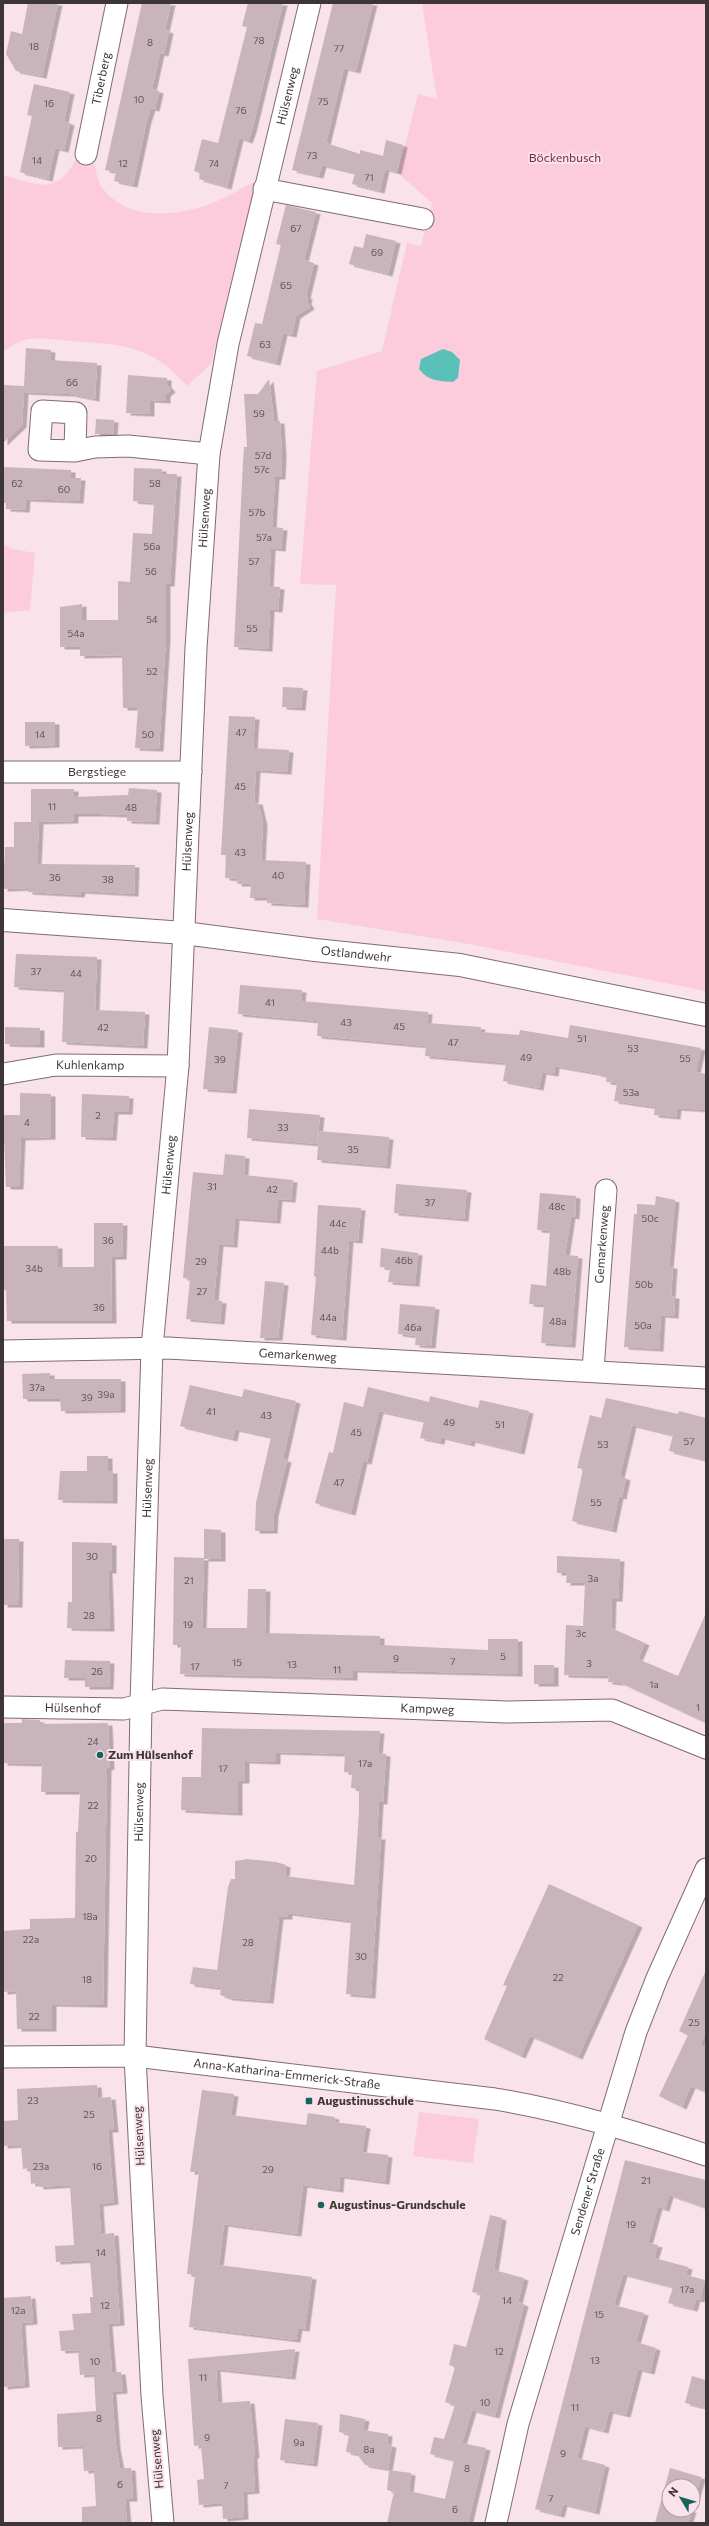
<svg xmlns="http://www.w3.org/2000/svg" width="709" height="2526" font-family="Commissioner,sans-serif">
	<defs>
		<filter id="shadow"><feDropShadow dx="4.5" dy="2.5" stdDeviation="0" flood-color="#0004"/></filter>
	</defs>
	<rect width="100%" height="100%" fill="#f9e2e9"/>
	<path fill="#fcccdc" d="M422,3H706V991L469,944L317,919L336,585L300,584L317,371L382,351L407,243L421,246L432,203L398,173L418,94L437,99Z
		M79,153L92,154C95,163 96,178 101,186C124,218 163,217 198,208C217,203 238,190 256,181L211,364L187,386C151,344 119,344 68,341C56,340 40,337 28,339C20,340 10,347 3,351V175C41,186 59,196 79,153Z
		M3,544L12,549L35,553L30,610L3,613Z
		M419,2112L479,2119L473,2163L413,2156Z"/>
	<path fill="#5bc0b7" d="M443,349L452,352L460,360L458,378L453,382C439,381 428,381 419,369L421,359Z"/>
	<path fill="#cab4bb" filter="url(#shadow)" d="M28,3H58L42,76L16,71L6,54L11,31L22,34Z
		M142,3H171L165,30L169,31L164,54L160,53L152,89L159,91L155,109L151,108L147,120L133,185L114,181L116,172L105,170Z
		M248,3H283L252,130L248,141L239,138L227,187L199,179L200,173L194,171L202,139L218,143L247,27L242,26Z
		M333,3H373L356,71L344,68L326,143L360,154V150L383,156L386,140L403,145L397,172L385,169L380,191L352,184L355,173L322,165L319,176L292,170Z
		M34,84L70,92L64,121L70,123L64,150L55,148L48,179L20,172L32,116L27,115Z
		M286,205L316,212L304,260L314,263L306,296L308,297L307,302L310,307L296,316L292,335L283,333L276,363L247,356L255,323L262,324L281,245L276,244Z
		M366,234L396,241L388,274L349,264L354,246L363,248Z
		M26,348L51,350L50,360L97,363L95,399L70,394L24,392L22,425L3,443V385L24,386Z
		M128,375L167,378V385L171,390L166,394V401L150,400V414L126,413Z
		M269,379L274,421H280L282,455L281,477H275L272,527L283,528L281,549L271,548L269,586L280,587L278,610L270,609L268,649L234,647L243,461L244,447H247L244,394H258Z
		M96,419L114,420L113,434H95Z
		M3,467L71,470V478H81L79,501L26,499L25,510L6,509V503H3Z
		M134,468L162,469V474H177L170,584H166V638L159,749L135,748L138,708H123L122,655L80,656V647H60V607L82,604V620H118V581L130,582L133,533L152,534L154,503L133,501Z
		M283,687L303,688L301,708L282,707Z
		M229,716L255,717L253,748L289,750L287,772L256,770L254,802H258L263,823L261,860L306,862L304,905L267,903V898H250L251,884H237L238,879L225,878L226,855H221Z
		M25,722H55V745L25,746Z
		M129,788L157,790L155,822L127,821V815L101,814H74V821L31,822V789H74V797L128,795Z
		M14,822H39L37,864L135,865L134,894L81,891L80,895L28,892V888L3,889L5,847H14Z
		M16,954L97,957L95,1010L145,1012L143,1046L62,1042L64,990L14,987Z
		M240,985L302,990L301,1001L428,1012L427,1023L481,1027L480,1032L519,1035L520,1030L568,1038L570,1025L701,1048L696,1072L706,1074V1110L677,1108L676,1117L654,1115L655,1107L614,1101L617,1083L606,1082L607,1077L595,1073L555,1066L554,1074L542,1072L539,1088L503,1081L506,1063L425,1056L426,1046L317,1036L318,1021L238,1014Z
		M5,1027L40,1028V1045L5,1044Z
		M209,1027L238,1030L232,1091L203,1089Z
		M20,1093L51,1094V1137L21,1138L19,1187H6L3,1115H20Z
		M82,1094L129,1096L128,1112H114L112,1138L81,1137Z
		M249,1109L320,1115L317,1144L247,1138Z
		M319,1131L389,1137L386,1166L317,1160Z
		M225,1154L245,1156L244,1175L293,1180L291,1200L278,1199L276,1221L235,1218L233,1245L219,1244L214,1300L222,1301L220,1322L186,1319L190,1279L183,1278L193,1172L223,1175Z
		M396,1184L467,1190L464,1219L394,1213Z
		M540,1193L576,1196L575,1217L571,1216L565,1255L578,1256L571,1345L541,1343L544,1305L529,1304L531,1284L546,1286L550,1231L537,1230Z
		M656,1196L675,1200L669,1266H673L671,1296H675L674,1316L661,1315L659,1349L624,1347L634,1214H637V1204L655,1205Z
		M318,1205L361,1208L358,1241L349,1240L342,1338L311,1335L316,1277L314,1276Z
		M94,1223H123L122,1257H111L112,1321H7L6,1290H3V1246H58V1267H94Z
		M381,1248L418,1253L415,1284L388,1282L390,1268L380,1267Z
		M265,1281L284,1283L278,1338H260Z
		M400,1304L435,1307L431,1346L415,1345L416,1336L398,1334Z
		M50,1373V1379H121V1410L61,1411L60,1399H23L22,1374Z
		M190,1385L242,1397L244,1389L296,1401L283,1459L287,1460L274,1514L273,1531H255L256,1503L271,1437L235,1429L233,1439L180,1426Z
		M368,1387L429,1402L430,1396L478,1408L480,1400L529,1411L520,1452L471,1440L470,1444L441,1437L440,1442L420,1438L424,1421L379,1411L367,1462L363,1461L351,1513L315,1503L329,1452L333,1453L344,1402L363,1407Z
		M606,1398L678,1414L679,1411L706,1418V1460L669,1451L673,1435L632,1425L620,1476L626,1478L623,1492L622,1497L619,1496L612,1530L572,1521L583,1469L577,1468L590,1415L601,1418Z
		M87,1456H108V1471H113V1501L58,1500L60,1471H87Z
		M204,1529L221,1530V1559H204L202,1628H247L248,1589H266L265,1633L380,1636V1645L488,1650V1639H518V1674L353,1670V1678L180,1674L181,1645H173L174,1557L204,1558Z
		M3,1539H19L18,1605H3Z
		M72,1542L112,1543V1571H108L110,1629L67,1628L68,1602H72Z
		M557,1556L620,1559L618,1599H612L611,1628L645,1643L638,1659L678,1676L706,1613V1723L621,1683L608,1682L609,1676L564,1675L566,1625L583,1626L585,1583H566L567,1573H557Z
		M65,1660L110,1661L109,1687H85V1678H64Z
		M534,1665H554V1684H534Z
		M22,1719L40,1720V1724L108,1723L110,1767L107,1768L103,2005L52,2004V2029H17L16,1991L3,1992V1931L30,1929V1919L75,1918L76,1832H78L80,1792H41L42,1764L3,1763V1723H22Z
		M202,1728L380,1731L378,1753L386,1754L383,1802H379L377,1837H381L371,1996L346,1994L351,1921L288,1913V1917H279L269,2001L229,1998L220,1995L221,1988L190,1984L193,1967L217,1970L228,1887L231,1879H235V1861L247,1859L276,1862L286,1865L285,1876L354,1885L359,1812V1789L351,1788L352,1773L344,1772L345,1754L276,1752V1762L245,1761V1781H238V1813L181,1810L182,1777H201Z
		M549,1884L638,1925L578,2057L530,2036L521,2056L484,2039L507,1986L503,1985Z
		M706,1970V2032L700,2045L706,2048V2092L691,2086L682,2107L659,2096L688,2035L679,2031Z
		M97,2085L98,2098L111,2097L114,2130H108L114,2202L99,2204L101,2234L114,2233L120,2323L108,2324L112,2372H121L123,2391L112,2392L116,2446L120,2468H131L133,2499H125L127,2523H82V2507L96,2506L94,2470L84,2471L82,2446L58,2447L57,2414L96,2411L94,2374L80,2375L78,2350L61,2351L59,2331L74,2330L72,2314L91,2313L90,2297H93L90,2260L56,2262L55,2246L74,2245L70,2185L39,2187L38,2183L31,2184L30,2168L23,2169L21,2145L3,2146V2121L18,2120L17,2089Z
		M202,2090L234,2094L231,2115L306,2125L308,2113L335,2117L334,2122L366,2126L362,2152L388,2155L385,2182L340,2176L339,2190L303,2185L297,2234L224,2224L219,2265L312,2277L305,2329L298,2328L296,2340L189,2327L195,2275L187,2274L199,2172H190Z
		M625,2160L706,2180V2208L669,2195L665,2209L658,2207L648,2243L658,2245L654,2258L688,2267L686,2275L705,2280L700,2300L696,2299L693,2309L668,2303L673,2287L623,2274L614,2305L644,2313L636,2342L656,2348L650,2372L638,2369L626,2415L609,2411L604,2431L585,2426L577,2458L605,2465L595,2512L563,2504L560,2515L535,2509Z
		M490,2215L502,2218L494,2270L524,2278L518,2302L524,2304L495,2416L472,2410L462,2443L486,2448L468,2523H387L394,2492L387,2490L389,2470L411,2473L409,2491L445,2499L454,2460L430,2454L434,2437L444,2439L455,2405L445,2402L455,2367L449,2365L454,2344L466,2347L481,2294L472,2292Z
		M31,2296L33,2322L21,2323L25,2385L3,2387V2298Z
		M295,2349L291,2377L216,2369L218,2403L250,2401L255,2456H253L255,2491L243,2492L244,2517L223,2519L222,2503L199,2505L197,2480L204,2479L201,2445L194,2446L188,2359Z
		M692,2376L706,2380V2408L685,2403Z
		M340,2414L365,2419L363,2430L388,2434L387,2444L392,2445L388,2469L365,2465L357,2454L346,2452L349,2434L339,2432Z
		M285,2419L318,2423L313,2464L280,2460Z
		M670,2468L701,2477L693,2506V2486H669V2510H692L688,2523H655Z"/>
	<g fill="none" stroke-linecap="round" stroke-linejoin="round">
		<g stroke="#7f6c72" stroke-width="23">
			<g id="minor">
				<path id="s1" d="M86,154L117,3"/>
				<path d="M264,189L423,219"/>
				<path d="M75,451L76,413L42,411L39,450L75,451L95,447L128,446L209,454"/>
				<path id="s2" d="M3,772H191"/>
				<path id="s3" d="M3,1074L56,1065L178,1066"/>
				<path id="s4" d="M3,1351L168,1348L706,1378"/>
				<path id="s5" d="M593,1370L606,1190"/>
				<path id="s6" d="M3,1707L124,1709L162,1699L507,1712L612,1710L706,1748"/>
				<path id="s7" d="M3,2057L135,2056L495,2099C568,2111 636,2132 706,2155"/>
				<path id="s8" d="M163,2523L152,2396L135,2056L141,1703L152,1348L178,1066L196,648L209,454L228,344L310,3"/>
				<path id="s9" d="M496,2523L518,2424L636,2032L657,1978L706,1869"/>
			</g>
		</g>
		<g stroke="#7f6c72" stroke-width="24">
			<g id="tertiary">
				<path id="s10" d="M3,920L184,933L315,950L460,965L706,1015"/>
			</g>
		</g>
		<use href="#minor" stroke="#fff" stroke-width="21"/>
		<use href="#tertiary" stroke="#fff" stroke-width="22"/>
	</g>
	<g fill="#17645e" stroke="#f9e2e9" stroke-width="1.5">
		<circle cx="100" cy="1755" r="4"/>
		<rect x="305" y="2097" width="8" height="8" rx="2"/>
		<circle cx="321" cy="2205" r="4"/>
	</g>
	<g text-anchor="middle" stroke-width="4" stroke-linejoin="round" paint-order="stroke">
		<g font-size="10" fill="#615559">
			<text x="259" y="44">78</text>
			<text x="150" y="46">8</text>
			<text x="34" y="50">18</text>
			<text x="339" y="52">77</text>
			<text x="139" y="103">10</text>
			<text x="323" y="105">75</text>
			<text x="49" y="107">16</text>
			<text x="241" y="114">76</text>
			<text x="312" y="159">73</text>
			<text x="37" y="164">14</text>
			<text x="123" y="167">12</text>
			<text x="214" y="167">74</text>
			<text x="369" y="181">71</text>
			<text x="296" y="232">67</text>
			<text x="377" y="256">69</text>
			<text x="286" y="289">65</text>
			<text x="265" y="348">63</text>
			<text x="72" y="386">66</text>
			<text x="259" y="417">59</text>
			<text x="263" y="459">57d</text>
			<text x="262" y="473">57c</text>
			<text x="17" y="487">62</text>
			<text x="155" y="487">58</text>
			<text x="64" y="493">60</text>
			<text x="257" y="516">57b</text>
			<text x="264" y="541">57a</text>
			<text x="152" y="550">56a</text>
			<text x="254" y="565">57</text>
			<text x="151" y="575">56</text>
			<text x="152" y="623">54</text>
			<text x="252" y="632">55</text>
			<text x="76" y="637">54a</text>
			<text x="152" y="675">52</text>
			<text x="241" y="736">47</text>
			<text x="40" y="738">14</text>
			<text x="148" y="738">50</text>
			<text x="240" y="790">45</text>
			<text x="52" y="810">11</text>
			<text x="131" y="811">48</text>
			<text x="240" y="856">43</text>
			<text x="278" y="879">40</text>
			<text x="55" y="881">36</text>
			<text x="108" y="883">38</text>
			<text x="36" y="975">37</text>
			<text x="76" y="977">44</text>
			<text x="270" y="1006">41</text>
			<text x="346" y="1026">43</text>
			<text x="399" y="1030">45</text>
			<text x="103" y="1031">42</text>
			<text x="582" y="1042">51</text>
			<text x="453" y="1046">47</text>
			<text x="633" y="1052">53</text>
			<text x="526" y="1061">49</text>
			<text x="685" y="1062">55</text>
			<text x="220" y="1063">39</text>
			<text x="631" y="1096">53a</text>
			<text x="98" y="1119">2</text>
			<text x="27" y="1126">4</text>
			<text x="283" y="1131">33</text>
			<text x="353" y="1153">35</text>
			<text x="212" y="1190">31</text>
			<text x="272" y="1193">42</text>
			<text x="430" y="1206">37</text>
			<text x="557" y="1210">48c</text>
			<text x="650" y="1222">50c</text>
			<text x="338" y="1227">44c</text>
			<text x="108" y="1244">36</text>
			<text x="330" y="1254">44b</text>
			<text x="404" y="1264">46b</text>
			<text x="201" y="1265">29</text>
			<text x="34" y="1272">34b</text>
			<text x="562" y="1275">48b</text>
			<text x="644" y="1288">50b</text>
			<text x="202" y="1295">27</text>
			<text x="99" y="1311">36</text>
			<text x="328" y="1321">44a</text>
			<text x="558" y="1325">48a</text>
			<text x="643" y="1329">50a</text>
			<text x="413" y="1331">46a</text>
			<text x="37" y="1391">37a</text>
			<text x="106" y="1398">39a</text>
			<text x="87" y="1401">39</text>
			<text x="211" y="1415">41</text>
			<text x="266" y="1419">43</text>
			<text x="449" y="1426">49</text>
			<text x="500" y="1428">51</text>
			<text x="356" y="1436">45</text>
			<text x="689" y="1445">57</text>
			<text x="603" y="1448">53</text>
			<text x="339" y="1486">47</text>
			<text x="596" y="1506">55</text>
			<text x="92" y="1560">30</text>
			<text x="593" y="1582">3a</text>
			<text x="189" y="1584">21</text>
			<text x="89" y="1619">28</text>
			<text x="188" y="1628">19</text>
			<text x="581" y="1637">3c</text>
			<text x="503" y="1660">5</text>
			<text x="396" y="1662">9</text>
			<text x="453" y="1665">7</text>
			<text x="237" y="1666">15</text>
			<text x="589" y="1667">3</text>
			<text x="292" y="1668">13</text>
			<text x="195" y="1670">17</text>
			<text x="337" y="1673">11</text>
			<text x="97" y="1675">26</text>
			<text x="654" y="1688">1a</text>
			<text x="698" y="1711">1</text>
			<text x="93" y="1745">24</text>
			<text x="365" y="1767">17a</text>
			<text x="223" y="1772">17</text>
			<text x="93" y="1809">22</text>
			<text x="91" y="1862">20</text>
			<text x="90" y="1920">18a</text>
			<text x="31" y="1943">22a</text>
			<text x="248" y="1946">28</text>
			<text x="361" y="1960">30</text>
			<text x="558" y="1981">22</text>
			<text x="87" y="1983">18</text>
			<text x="34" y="2020">22</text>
			<text x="694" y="2026">25</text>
			<text x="33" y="2104">23</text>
			<text x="89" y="2118">25</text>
			<text x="41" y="2170">23a</text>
			<text x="97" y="2170">16</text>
			<text x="268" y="2173">29</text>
			<text x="646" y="2184">21</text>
			<text x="631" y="2228">19</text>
			<text x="101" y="2256">14</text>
			<text x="687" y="2293">17a</text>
			<text x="507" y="2304">14</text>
			<text x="105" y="2309">12</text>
			<text x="18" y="2314">12a</text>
			<text x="599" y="2318">15</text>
			<text x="499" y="2355">12</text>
			<text x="595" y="2364">13</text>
			<text x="95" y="2365">10</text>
			<text x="203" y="2381">11</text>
			<text x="485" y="2406">10</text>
			<text x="575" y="2411">11</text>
			<text x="99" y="2422">8</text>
			<text x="207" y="2441">9</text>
			<text x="299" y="2446">9a</text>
			<text x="369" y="2453">8a</text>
			<text x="563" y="2457">9</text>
			<text x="467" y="2472">8</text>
			<text x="120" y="2488">6</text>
			<text x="226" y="2489">7</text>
			<text x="551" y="2502">7</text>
			<text x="455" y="2513">6</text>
		</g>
		<g font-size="12" fill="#3e3538" stroke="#f9e2e9">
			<text dy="4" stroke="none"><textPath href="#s1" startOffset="77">Tiberberg</textPath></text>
			<text dy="4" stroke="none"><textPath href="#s8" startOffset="2439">Hülsenweg</textPath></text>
			<text dy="4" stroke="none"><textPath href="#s8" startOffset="2008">Hülsenweg</textPath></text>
			<text dy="4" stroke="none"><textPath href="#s2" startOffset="94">Bergstiege</textPath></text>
			<text dy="4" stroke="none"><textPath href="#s8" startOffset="1684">Hülsenweg</textPath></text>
			<text dy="4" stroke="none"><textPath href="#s10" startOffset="355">Ostlandwehr</textPath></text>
			<text dy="4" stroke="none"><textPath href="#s3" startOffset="88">Kuhlenkamp</textPath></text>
			<text dy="4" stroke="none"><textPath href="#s8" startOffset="1360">Hülsenweg</textPath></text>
			<text dy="4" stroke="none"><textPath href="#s5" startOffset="126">Gemarkenweg</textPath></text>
			<text dy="4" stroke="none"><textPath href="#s4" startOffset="295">Gemarkenweg</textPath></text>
			<text dy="4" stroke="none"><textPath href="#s8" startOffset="1036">Hülsenweg</textPath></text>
			<text dy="4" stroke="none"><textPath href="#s6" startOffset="70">Hülsenhof</textPath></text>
			<text dy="4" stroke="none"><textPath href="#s6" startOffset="426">Kampweg</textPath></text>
			<text dy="4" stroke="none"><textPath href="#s8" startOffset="712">Hülsenweg</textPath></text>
			<text dy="4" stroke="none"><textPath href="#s7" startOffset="285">Anna-Katharina-Emmerick-Straße</textPath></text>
			<text transform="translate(139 2136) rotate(-93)" y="4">Hülsenweg</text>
			<text dy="4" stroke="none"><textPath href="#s9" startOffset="344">Sendener Straße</textPath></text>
			<text transform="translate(157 2459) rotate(-95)" y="4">Hülsenweg</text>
		</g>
		<g font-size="12" fill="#7c254c" stroke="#f9e2e9">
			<text x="565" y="162">Böckenbusch</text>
		</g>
		<g font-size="12" font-weight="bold" fill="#3e3538" stroke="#f9e2e9" text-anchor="start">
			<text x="108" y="1759">Zum Hülsenhof</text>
			<text x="317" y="2105">Augustinusschule</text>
			<text x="329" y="2209">Augustinus-Grundschule</text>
		</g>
	</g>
	<rect width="709" height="2526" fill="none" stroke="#3e3538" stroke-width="8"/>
	<g transform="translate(681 2498) rotate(308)"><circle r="19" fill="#f9e2e9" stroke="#ae9da2"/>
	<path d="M0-3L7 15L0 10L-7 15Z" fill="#17645e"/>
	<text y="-6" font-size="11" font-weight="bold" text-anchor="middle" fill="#3e3538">N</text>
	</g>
</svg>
